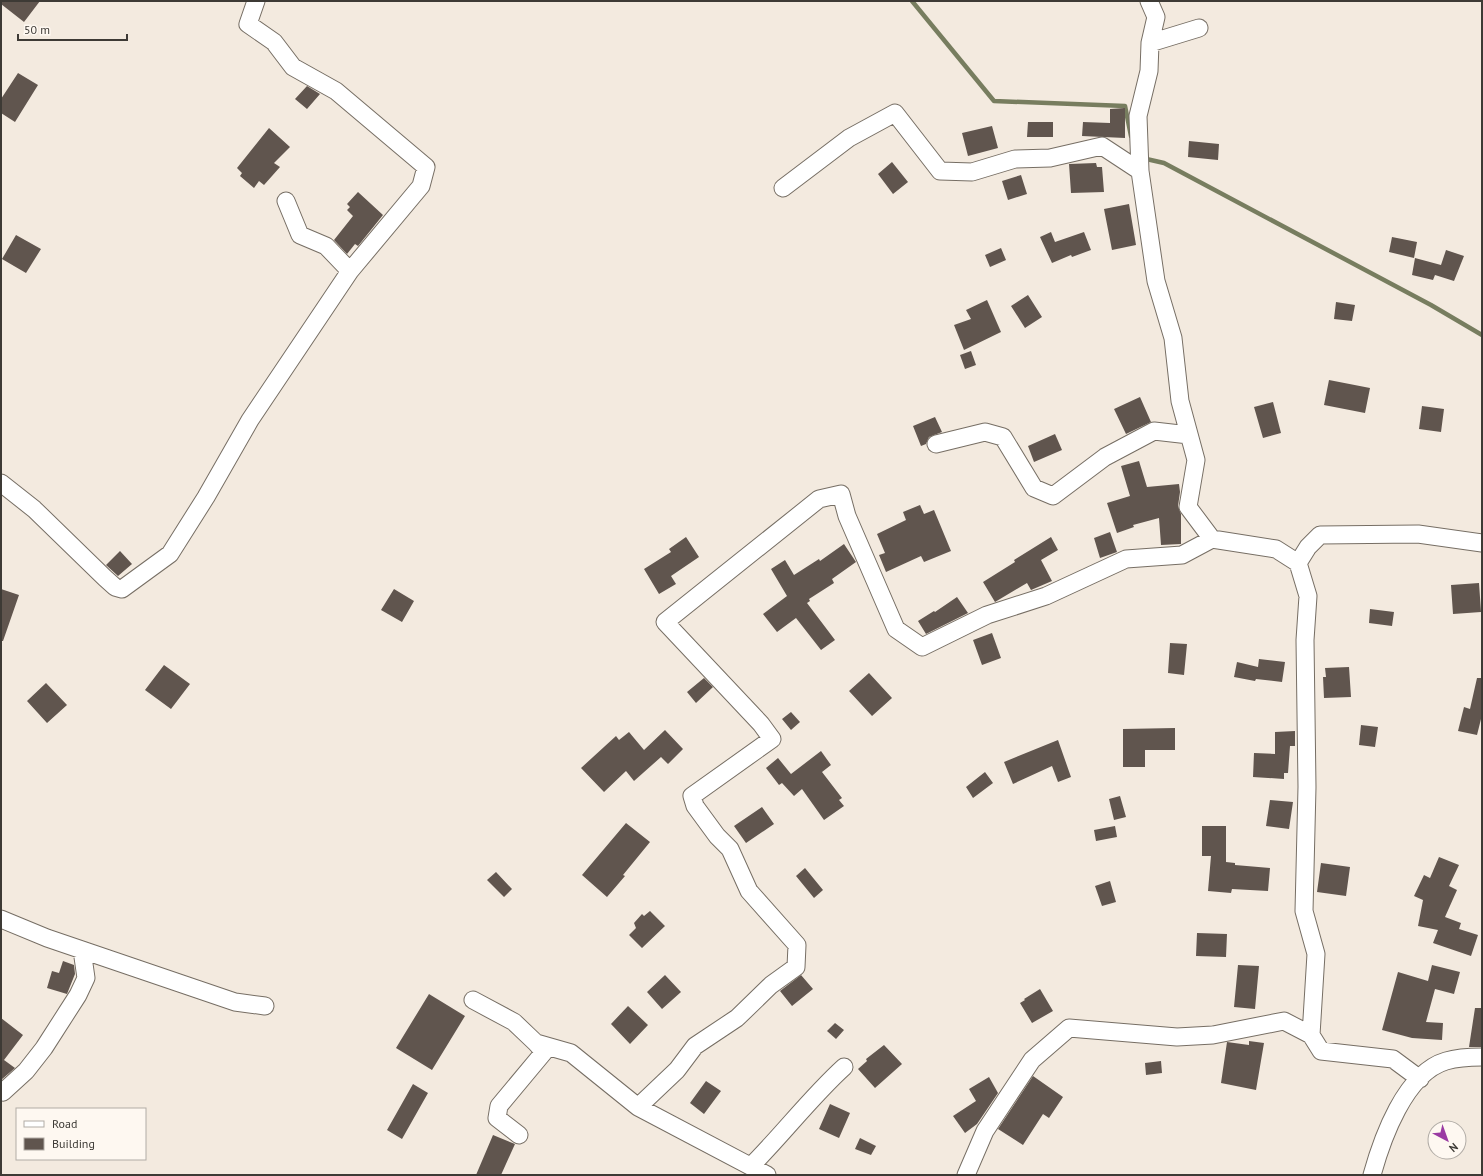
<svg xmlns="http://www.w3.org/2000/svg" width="1483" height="1176" font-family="'PT Sans',sans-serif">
	<rect width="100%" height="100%" fill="#f3eadf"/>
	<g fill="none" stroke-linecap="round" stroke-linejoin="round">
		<path stroke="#777d5f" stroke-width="4.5" d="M912,1L994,101L1125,106L1131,136
			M1142,158L1164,163L1431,305L1482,335"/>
	</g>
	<path fill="#60554e" d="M1,1H40L24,22L1,4Z
		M18,73L38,85L15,122L1,113V99Z
		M307,86L320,94L307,109L295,99Z
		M1125,108V138L1082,136L1083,122L1110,123V109Z
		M1028,122H1053V137H1027Z
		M992,126L998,148L968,156L962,133Z
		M269,128L290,147L274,163L280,167L264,185L259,181L254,188L240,176L242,173L237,168Z
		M1189,141L1219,144L1218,160L1188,157Z
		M892,162L908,182L893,194L878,174Z
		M1096,163L1097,167H1102L1104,192L1071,193L1069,164Z
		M1021,175L1027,194L1008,200L1002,181Z
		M358,192L383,215L358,246L355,244L347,254L334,240L353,216L347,210L350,207L347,204Z
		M1129,204L1136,245L1112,250L1104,209Z
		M1051,232L1055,242L1084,232L1091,250L1072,257L1071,255L1052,263L1040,237Z
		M16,235L41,249L26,273L2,259Z
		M1392,237L1417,242L1414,258L1389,252Z
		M1001,248L1006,260L990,267L985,255Z
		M1446,250L1464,256L1454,281L1435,275L1433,280L1412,275L1415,258L1441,265Z
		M1028,295L1042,317L1025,328L1011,306Z
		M987,300L1001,332L964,350L954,325L971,319L966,310Z
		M1336,302L1355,305L1352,321L1334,319Z
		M971,351L976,365L965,369L960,355Z
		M1329,380L1370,388L1365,413L1324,405Z
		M1140,397L1151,422L1126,434L1114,409Z
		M1273,402L1281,433L1263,438L1254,407Z
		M1422,406L1444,409L1441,432L1419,429Z
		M935,417L942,432L929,437L926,444L921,446L913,426Z
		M1055,434L1062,450L1034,462L1028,446Z
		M1139,461L1147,487L1179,484L1180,492L1178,506L1181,514V544L1161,545L1159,518L1133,525L1134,527L1117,533L1107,503L1130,496L1121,466Z
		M920,505L924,514L934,510L951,551L924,562L921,556L886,572L879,555L885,553L877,534L906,520L903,512Z
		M1110,532L1117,552L1100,558L1094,538Z
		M686,537L699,557L671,576L676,584L659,594L644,569L671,552L669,549Z
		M1051,537L1058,550L1041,560L1052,581L1031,590L1027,583L995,602L983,582L1015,562L1014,560Z
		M844,544L856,562L832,579L834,583L809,599L810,601L807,603L835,640L821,650L796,618L777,632L763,614L787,596L771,569L785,560L794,575L819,559L820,561Z
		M120,551L132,564L118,576L106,565Z
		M1479,583L1481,612L1453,614L1451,585Z
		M1,589L19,595L3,641H1Z
		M394,589L414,601L402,622L381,610Z
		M957,597L968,613L926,634L918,621L934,611L935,612Z
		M1370,609L1394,612L1392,626L1369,623Z
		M992,633L1001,658L982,665L973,640Z
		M1170,643L1187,644L1184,675L1168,673Z
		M1259,659L1285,662L1282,682L1256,679L1255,681L1234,677L1237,662L1258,667Z
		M164,665L190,684L171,709L145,690Z
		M1349,667L1351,697L1324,698L1323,677H1326L1325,668Z
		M869,673L892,698L872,716L849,691Z
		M704,678L713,687L696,703L687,692Z
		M1477,678H1482V715L1477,735L1458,731L1464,707L1470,709Z
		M46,683L67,705L47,723L27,701Z
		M791,712L800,722L791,730L782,719Z
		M1361,725L1378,727L1375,747L1359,745Z
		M1175,728V750H1145V767H1123V729Z
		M665,730L683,749L668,764L661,757L634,781L626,771L604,792L581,768L616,736L619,740L629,732L644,750Z
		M1295,731V746H1290L1288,773H1284V779L1253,777L1254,753L1275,754V732Z
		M1058,740L1071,777L1058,782L1052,766L1013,784L1004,762Z
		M821,751L831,765L822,772L842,798L839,800L844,806L824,820L802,789L794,796L782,783L779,785L766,768L778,758L791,774Z
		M985,772L993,783L973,798L966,787Z
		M1120,796L1126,817L1114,820L1109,799Z
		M1270,800L1293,802L1289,829L1266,826Z
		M762,807L774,824L746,843L734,826Z
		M626,823L650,842L623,875L625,876L607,897L582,875Z
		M1115,826L1117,837L1096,841L1094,830Z
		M1202,826H1226V862L1235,863V865L1270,868L1268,891L1232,889L1231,893L1208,891L1211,856H1202Z
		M1439,857L1459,865L1449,886L1457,890L1445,917L1461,923L1459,929L1478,935L1471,956L1433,943L1438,930L1418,926L1423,900L1414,896L1424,875L1430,878Z
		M1321,863L1350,867L1346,896L1317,892Z
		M805,868L823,890L814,898L796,876Z
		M496,872L512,889L504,897L487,880Z
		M1110,881L1116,902L1102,906L1095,886Z
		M650,911L665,926L642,948L629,935L636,928L634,923L642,914L644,916Z
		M1197,933L1227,934L1226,957L1196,956Z
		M63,961L74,965L75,974L67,994L47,988L52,971L59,973Z
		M1238,965L1259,966L1255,1009L1234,1007Z
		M1432,965L1460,972L1454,994L1435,989L1426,1022L1443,1023L1442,1040L1412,1038L1382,1030L1398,972L1428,981Z
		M665,975L681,992L662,1009L647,992Z
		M801,975L813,989L792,1006L780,991Z
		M1040,989L1053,1011L1032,1023L1020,1003L1025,1000L1024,999Z
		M429,994L465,1016L432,1070L396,1048Z
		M628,1006L648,1025L630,1044L611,1024Z
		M1475,1008H1482V1047H1469Z
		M1,1018L23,1035L4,1060L15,1068L1,1080Z
		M835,1023L844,1030L836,1039L827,1031Z
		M1249,1041L1264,1043L1256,1090L1221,1083L1227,1042L1249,1045Z
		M884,1045L902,1064L875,1088L858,1069L867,1061L866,1059Z
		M1161,1061L1162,1073L1146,1075L1145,1063Z
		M1033,1076L1063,1097L1049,1118L1043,1114L1023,1145L998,1129Z
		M989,1077L998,1093L977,1124L965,1133L953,1116L976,1101L969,1089Z
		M706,1081L721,1091L704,1114L690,1103Z
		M413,1084L428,1093L402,1139L387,1130Z
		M830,1104L850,1113L839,1138L819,1129Z
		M493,1135L515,1144L501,1175H476Z
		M860,1138L876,1146L871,1155L855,1149Z"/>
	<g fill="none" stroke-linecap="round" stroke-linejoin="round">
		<g stroke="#766e64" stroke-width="19">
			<path id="minor" d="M1149,1L1156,17L1150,43L1149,71L1138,116L1140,171L1156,281L1173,338L1180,401L1196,460L1188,507L1212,539L1276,549L1298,563
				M1150,43L1199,28
				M783,188L849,138L895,113L940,171L972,172L1015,159L1050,158L1102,146L1140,171
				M286,201L300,235L326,246L350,271
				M936,444L985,432L1003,437L1034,488L1053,496L1105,457L1154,431L1189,435
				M1,483L34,509L105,578L115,587L122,589L170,554L206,497L250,420L350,271L421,186L426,167L336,91L293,67L274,42L248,24L256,1
				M1,919L47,938L235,1002L265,1006
				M473,1000L514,1022L536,1043L571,1053L638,1107L767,1175
				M1311,1035L1316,954L1304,911L1307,787L1305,640L1308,596L1298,563L1308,547L1320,535L1418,534L1482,543
				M1,1091L3,1092L26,1071L44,1048L78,995L86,978L82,950
				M638,1107L677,1070L695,1046L737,1018L771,985L796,967L797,945L749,891L730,849L717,836L695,806L692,796L772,739L761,724L665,622L819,499L841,494L847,516L896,629L922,647L987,615L1046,596L1126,559L1182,555L1212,539
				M519,1135L497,1118L499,1106L544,1052L536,1043
				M751,1166C783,1134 811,1097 844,1067
				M966,1175L985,1131L1032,1060L1069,1028L1177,1037L1213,1035L1284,1021L1311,1035L1321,1051L1393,1059L1420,1079
				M1372,1175C1382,1139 1405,1073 1446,1061C1456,1058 1471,1057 1482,1057"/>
		</g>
		<use href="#minor" stroke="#fff" stroke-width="17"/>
	</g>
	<rect width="1483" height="1176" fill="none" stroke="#3d3a35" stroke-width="4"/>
	<rect x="16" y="1108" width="130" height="52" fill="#fef8f1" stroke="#b1aca6"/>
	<rect x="24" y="1121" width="20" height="6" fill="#ffffff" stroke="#b1aca6"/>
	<text x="52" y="1128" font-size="12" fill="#3d3a35">Road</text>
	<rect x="24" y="1138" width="20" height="12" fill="#60554e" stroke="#b1aca6"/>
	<text x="52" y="1148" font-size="12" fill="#3d3a35">Building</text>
	<g transform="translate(1447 1140) rotate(139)"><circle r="19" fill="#fef8f1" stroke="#b1aca6"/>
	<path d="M0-3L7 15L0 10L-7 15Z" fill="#9a3ba3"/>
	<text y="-6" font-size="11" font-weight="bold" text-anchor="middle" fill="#3d3a35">N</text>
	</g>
	<path d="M18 34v6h109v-6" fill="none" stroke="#3d3a35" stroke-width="2"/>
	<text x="24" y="34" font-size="12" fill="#3d3a35" stroke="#fef8f1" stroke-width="3" paint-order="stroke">50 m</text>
</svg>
